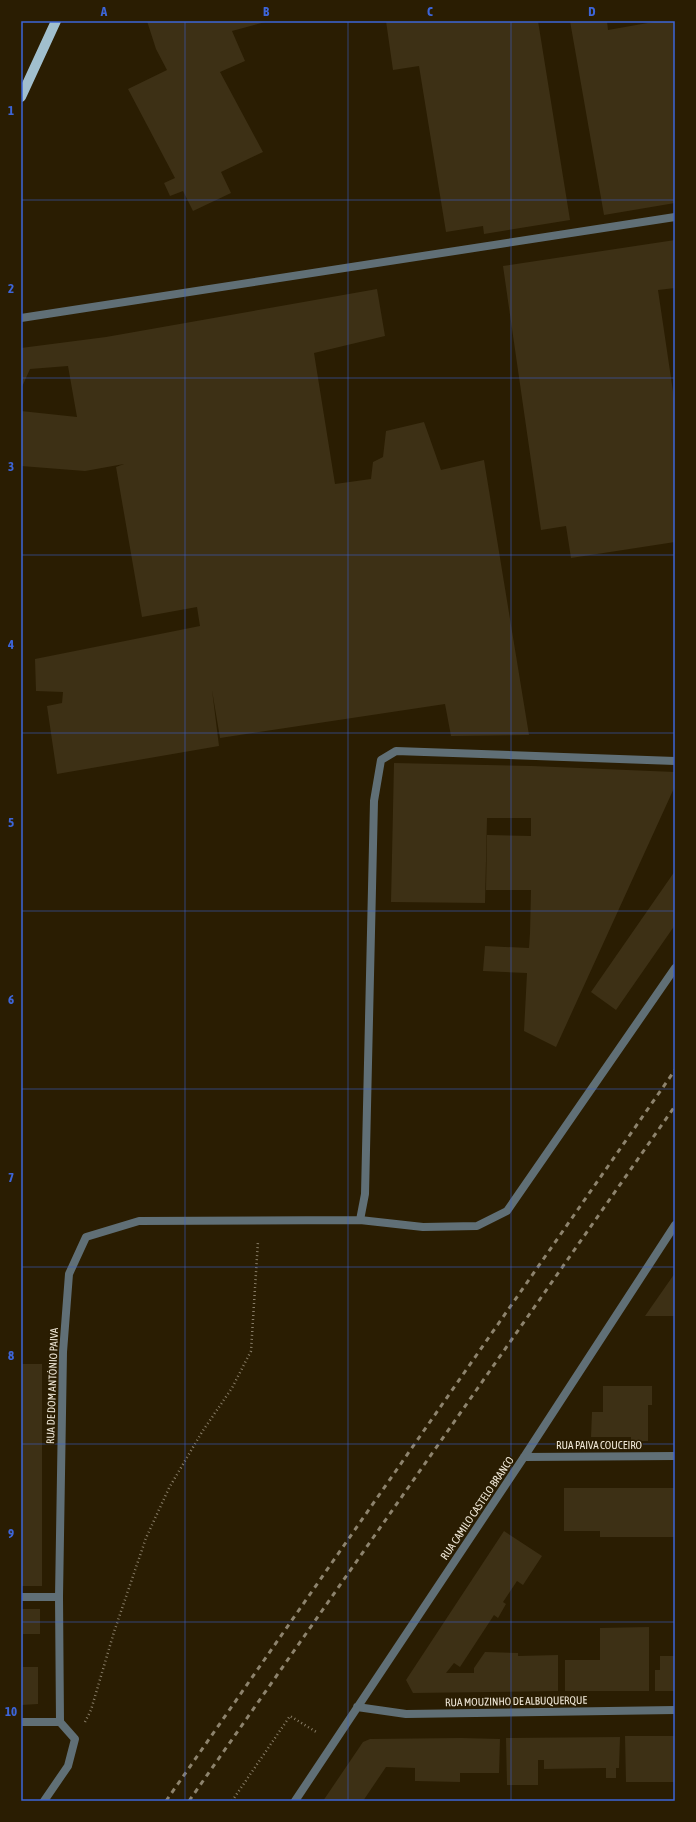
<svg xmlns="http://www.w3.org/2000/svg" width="696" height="1822" font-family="'Asap Condensed',sans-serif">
	<rect width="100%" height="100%" fill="#2a1d02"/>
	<path fill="#3d3015" d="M147,21H269L232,31L245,61L220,72L263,152L221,172L231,193L193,211L183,191L170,196L164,183L175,178L128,89L167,70L156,49Z
		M386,21H538L570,220L484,234L483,226L446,232L419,66L393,70Z
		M570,21H607L608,30L659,21H675V203L604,215Z
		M675,240V288L658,290L675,405V542L571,558L566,526L541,530L503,266Z
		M377,289L385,336L314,353L335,484L371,479L373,462L383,457L386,431L424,422L441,470L484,460L529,735L451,736L445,704L220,738L212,690L219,746L57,774L47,706L62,703L63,692L36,691L35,659L200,626L197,607L142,617L116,467L124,464L85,471L21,466V411L77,417L68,366L30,369L21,389V348L106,337Z
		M394,763L532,766L675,772V786L556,1047L524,1031L527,973L483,971L485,946L529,948L530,933L531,890H486L487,835L531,836V818H487L485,903L391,902Z
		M675,871V925L616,1010L591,992Z
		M675,1273V1316H645Z
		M21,1364H42V1586H21Z
		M603,1386H652V1405H648V1441H631V1437H591L592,1412H603Z
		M564,1488H675V1537H600V1531H564Z
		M504,1531L542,1556L523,1585L517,1581L503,1602L506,1604L498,1618L494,1615L460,1667L454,1663L446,1673H474V1668L485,1652L518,1653V1656L558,1655V1691L413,1693L406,1680Z
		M21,1609H40V1634H23V1667H38V1704L21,1705Z
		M649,1627V1691H565V1660H600V1628Z
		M660,1656H675V1691H655V1670H660Z
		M625,1736H675V1782H626Z
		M620,1737L619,1768H616V1778H606V1768L544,1769V1760H538V1785H507L506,1738Z
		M461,1738L500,1739L499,1773H460V1782L415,1781V1768L386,1767L363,1801H323L363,1742L370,1739Z"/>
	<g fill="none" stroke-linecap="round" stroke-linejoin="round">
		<path stroke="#877c66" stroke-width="2.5" stroke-dasharray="1 3" stroke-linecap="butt" d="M85,1722L91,1710L114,1632L146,1538L169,1488L202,1432L232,1388L251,1351L258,1241
			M232,1801L290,1716L318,1733"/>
		<path stroke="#606f76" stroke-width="8" d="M21,318L675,217
			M360,1220L365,1194L374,801L381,760L396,751L675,761
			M524,1457L675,1456
			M21,1597H59
			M357,1707L406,1714L675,1710
			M21,1722H60
			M44,1801L68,1766L75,1739L60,1722L59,1597L63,1352L69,1274L86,1237L139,1221L360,1220L423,1227L477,1226L507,1211L675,968
			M295,1801L524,1457L675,1225"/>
		<path stroke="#a1bfce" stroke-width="10" d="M21,97L56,21"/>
		<path stroke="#8d836d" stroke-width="3" stroke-dasharray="5 5" stroke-linecap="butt" d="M166,1801L675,1070
			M189,1801L675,1106"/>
	</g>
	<path fill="none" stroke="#3d65d8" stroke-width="1" stroke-opacity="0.55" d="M185,21V1801M348,21V1801M511,21V1801M21,200H675M21,378H675M21,555H675M21,733H675M21,911H675M21,1089H675M21,1267H675M21,1444H675M21,1622H675"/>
	<g text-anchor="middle" stroke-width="3" stroke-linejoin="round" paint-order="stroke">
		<g font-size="11" fill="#f0e8d8" stroke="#2a1d02">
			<text transform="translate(52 1386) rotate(-88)" y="4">RUA DE DOM ANTÓNIO PAIVA</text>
			<text x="599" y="1449">RUA PAIVA COUCEIRO</text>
			<text transform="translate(477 1508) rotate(-56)" y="4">RUA CAMILO CASTELO BRANCO</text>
			<text transform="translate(516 1701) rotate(-1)" y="4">RUA MOUZINHO DE ALBUQUERQUE</text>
		</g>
	</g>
	<rect width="696" height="1822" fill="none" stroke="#2a1d02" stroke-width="44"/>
	<rect x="22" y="22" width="652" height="1778" fill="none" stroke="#3d65d8" stroke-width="1.5"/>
	<g font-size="13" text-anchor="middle" font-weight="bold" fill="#3d65d8">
		<text x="104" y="16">A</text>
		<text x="266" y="16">B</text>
		<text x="430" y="16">C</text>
		<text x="592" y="16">D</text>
		<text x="11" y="115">1</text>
		<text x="11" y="293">2</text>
		<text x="11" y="471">3</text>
		<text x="11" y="649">4</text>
		<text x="11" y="827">5</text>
		<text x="11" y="1004">6</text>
		<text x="11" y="1182">7</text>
		<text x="11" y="1360">8</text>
		<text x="11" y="1538">9</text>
		<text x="11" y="1716">10</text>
	</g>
</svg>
